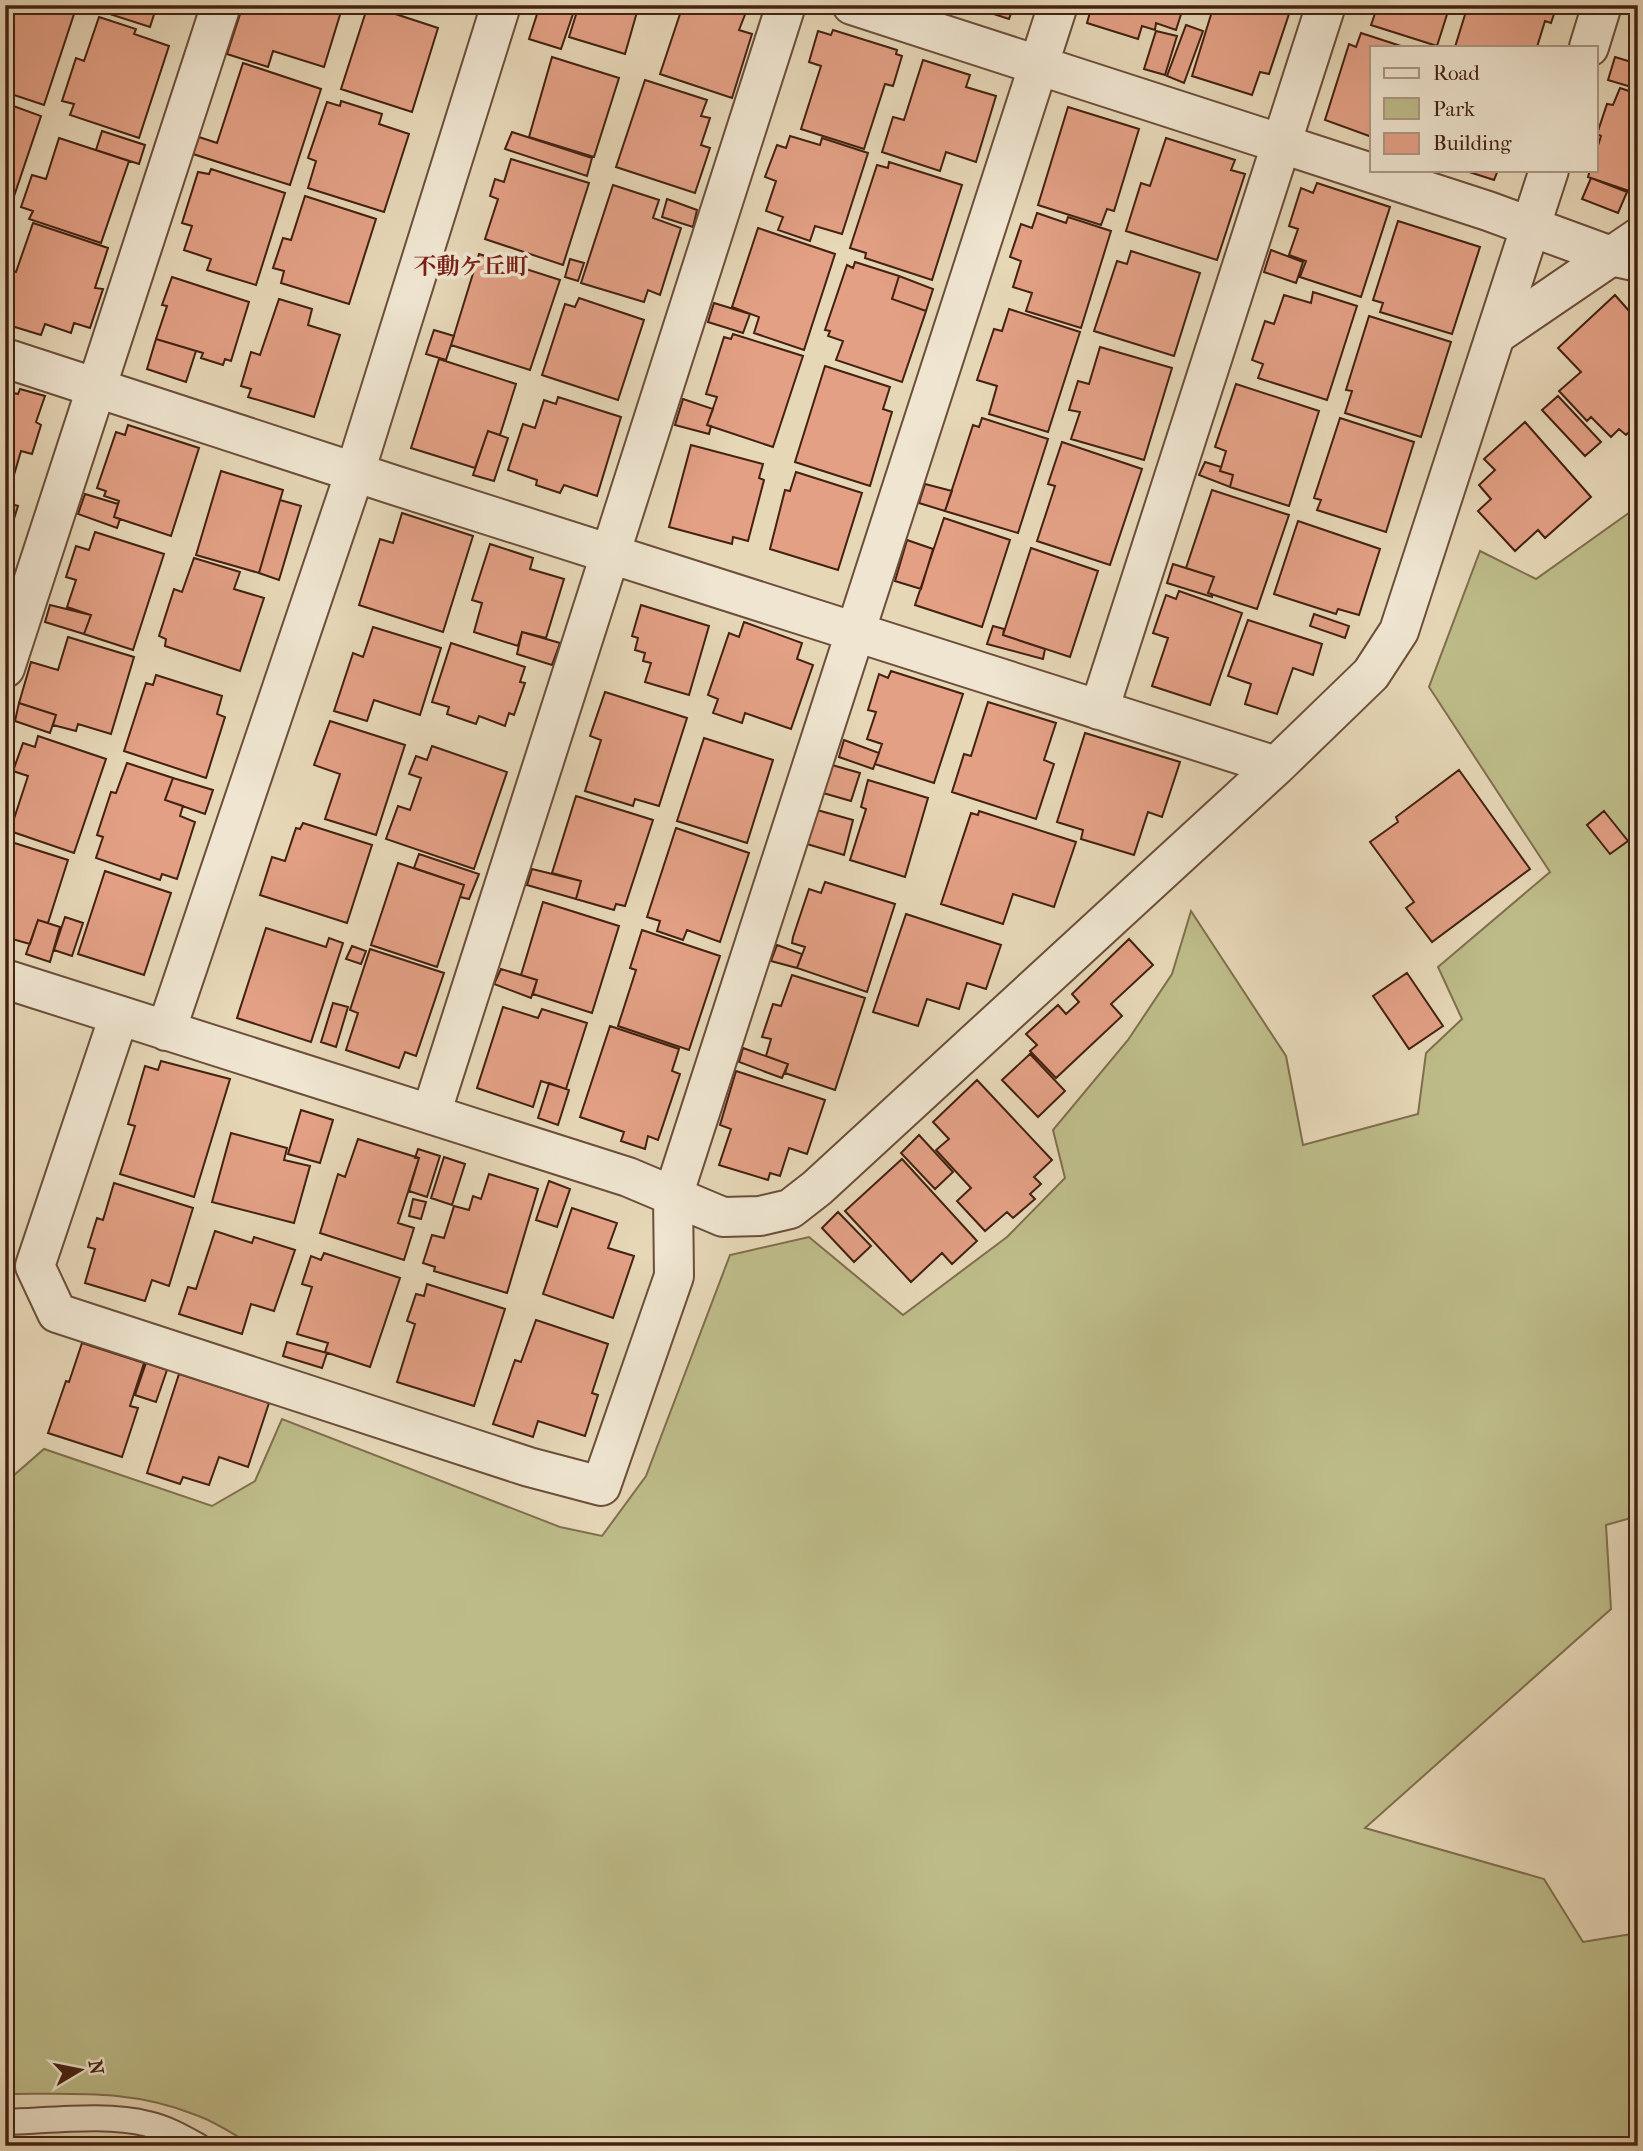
<svg xmlns="http://www.w3.org/2000/svg" width="1643" height="2151" font-family="'IM FELL French Canon','Noto Serif JP',serif">
	<rect width="100%" height="100%" fill="#e6d7b7"/>
	<filter id="stains"><feTurbulence type="fractalNoise" baseFrequency=".00286" numOctaves="4"/><feColorMatrix values="0 0 0 0 .2 0 0 0 0 .09 0 0 0 0 .02 0 0 0 .5 -.17"/></filter>
	<radialGradient id="worn" r=".72"><stop offset=".6" stop-color="#630" stop-opacity="0"/><stop offset="1" stop-color="#630" stop-opacity=".3"/></radialGradient>
	<path fill="#bdbc89" stroke="#806e4d" stroke-width="2" d="M1633,510L1638,514V1516L1606,1525L1611,1609L1365,1828L1544,1879L1583,1942L1638,1933V2146H253C235,2135 216,2122 196,2115C130,2089 74,2094 5,2094V1483L44,1449L212,1506L255,1481L282,1419L560,1527L602,1536L646,1476L730,1255L809,1237L903,1315L1007,1237L1065,1178L1053,1130L1128,1040L1172,974L1191,911L1286,1056L1303,1145L1418,1114L1426,1053L1462,1019L1438,967L1550,872L1429,687L1480,551L1536,579Z"/>
	<path fill="#e3a085" stroke="#442111" stroke-width="2" d="M5,5H58L75,11L44,105L5,92Z
		M99,5H157L150,27L97,10Z
		M243,5H343L324,67L273,51L268,67L227,54Z
		M368,5L438,28L412,112L341,89Z
		M540,5L573,14L561,49L529,39Z
		M579,5H639L625,54L569,37Z
		M683,5H727L746,12L739,30L752,34L732,98L660,74Z
		M966,5H1014L1009,19Z
		M1092,5H1184L1176,30L1156,23L1155,30L1142,26L1138,39L1087,23Z
		M1214,5H1284L1291,8L1269,74L1260,72L1252,95L1192,76Z
		M1378,5H1450L1437,46L1371,25Z
		M1468,5H1557L1551,23L1545,21L1537,47H1455Z
		M99,17L136,29L134,34L169,46L139,138L70,115L74,104L62,101L76,58L84,61Z
		M1186,25L1203,31L1184,83L1167,76Z
		M833,30L897,50L896,54L902,56L893,86L885,84L864,149L801,129L821,66L809,62L818,31L831,35Z
		M1156,31L1177,36L1165,75L1144,69Z
		M1361,33L1404,47H1372V137L1325,120L1349,44L1356,47Z
		M552,57L619,78L594,157L529,137Z
		M1615,57L1638,64V89L1608,80Z
		M923,60L970,75L966,87L996,96L976,162L946,152L940,171L882,152L893,117L904,120Z
		M243,63L321,89L290,185L193,154L199,137L217,143Z
		M645,80L707,100L701,116L710,118L701,145L710,148L695,193L616,167Z
		M1620,88L1638,94V194L1588,177L1590,170H1596V152L1601,136L1597,134L1607,104L1613,105Z
		M341,101L382,114L379,124L409,134L384,212L308,188L316,161L308,158L327,102L340,106Z
		M5,103L41,116L9,211L5,210Z
		M1068,107L1139,129L1114,211L1107,209L1101,225L1038,205Z
		M102,131L145,145L139,164L96,150Z
		M512,132L592,158L587,176L505,149Z
		M790,136L820,145L822,138L868,153L842,234L815,226L810,241L778,230L783,217L766,211L776,181L765,177L777,145L786,148Z
		M59,138L129,161L101,243L29,219L33,211L21,207L32,175L46,179Z
		M1166,138L1235,160L1231,170L1245,174L1217,260L1126,231L1141,183L1150,186Z
		M511,159L589,183L563,265L485,239L498,199L490,196L495,179L504,182Z
		M889,162L962,185L932,280L865,258L866,253L850,248L877,165L888,168Z
		M211,169L285,193L256,285L207,270L211,259L184,250L192,226L182,223L198,172L209,174Z
		M1463,170H1498L1494,180Z
		M1591,178L1627,192L1618,213L1582,199Z
		M1317,183L1390,207L1361,297L1300,277L1306,261L1289,255L1298,229L1289,226L1301,188L1313,193Z
		M613,185L659,200L653,218L681,228L660,295L648,290L644,302L581,283Z
		M305,196L376,219L349,304L281,283L284,271L273,268L283,238L291,240Z
		M667,199L697,210L693,227L662,217Z
		M1037,213L1066,223L1068,217L1111,231L1081,328L1026,311L1032,293L1013,287L1021,261L1010,257L1021,224L1032,228Z
		M1398,221L1480,247L1452,334L1380,312L1383,303L1373,300Z
		M33,223L108,248L95,288L103,289L90,328L74,323L71,333L45,324L41,335L5,324L9,304L5,303V277L8,269L16,272Z
		M758,228L835,254L804,350L754,333L759,317L732,307Z
		M1271,250L1303,262L1296,283L1264,272Z
		M1131,251L1200,273L1174,356L1094,331L1117,261L1127,264Z
		M479,254L560,280L530,370L451,345Z
		M570,259L584,263L578,281L565,277Z
		M855,262L899,276L892,299L926,311L902,382L836,360L843,341L828,336L830,331L825,330L847,265L853,268Z
		M899,276L933,289L926,311L892,299Z
		M172,277L249,302L231,361L225,359L223,365L201,358L203,353L156,339L167,306L162,305Z
		M1313,292L1357,306L1327,400L1258,378L1263,364L1252,360L1265,321L1274,324L1284,295L1311,303Z
		M1615,295L1630,312L1638,305V433L1633,428L1626,435L1619,429L1611,437L1591,417L1587,421L1559,391L1581,372L1558,348Z
		M579,298L644,320L618,400L542,375L565,304L575,307Z
		M279,299L312,309L308,325L340,335L314,417L248,397L251,389L241,386L251,352L260,355Z
		M714,303L750,314L743,333L708,322Z
		M1009,309L1080,332L1048,432L989,414L997,386L977,380L994,329L1002,331Z
		M1369,316L1451,342L1421,437L1345,413L1352,391L1346,390Z
		M434,330L454,336L446,360L426,354Z
		M733,334L803,356L773,447L707,425L717,397L706,394L724,337L731,339Z
		M156,339L196,351L186,382L147,369Z
		M1100,347L1172,368L1144,460L1071,439L1080,412L1069,410L1078,381L1089,384Z
		M439,359L516,384L500,435L488,431L475,468L411,448Z
		M825,366L890,387L883,409L892,412L870,486L795,462Z
		M1236,384L1319,411L1289,506L1230,487L1233,475L1220,471L1226,451L1215,447Z
		M20,389L45,396L36,422L41,425L32,454L21,451L9,492L5,490V391L18,394Z
		M1558,396L1601,442L1585,456L1542,410Z
		M558,397L621,417L597,496L564,485L560,493L536,485L537,480L508,470L523,424L535,428L544,400L556,404Z
		M683,399L713,409L707,425L711,426L709,434L675,425Z
		M982,418L1048,439L1018,533L945,511L973,425L979,427Z
		M1340,418L1414,442L1386,532L1317,510L1321,500L1314,498Z
		M1525,422L1591,497L1545,538L1538,530L1515,551L1478,511L1491,499L1479,485L1495,470L1484,459Z
		M128,425L199,448L171,536L114,517L119,501L104,496L106,491L97,488L116,432L125,435Z
		M488,431L508,438L494,481L473,475Z
		M1062,442L1142,469L1110,565L1037,541L1055,486L1048,484Z
		M691,445L763,464L759,478L764,480L748,541L733,537L732,544L669,527Z
		M1205,462L1221,467L1220,471L1233,475L1230,487L1199,475Z
		M221,471L283,490L259,573L196,555Z
		M796,472L862,493L838,570L770,549L785,490L790,491Z
		M925,484L952,491L945,511L919,503Z
		M1212,490L1289,515L1257,609L1208,593L1214,577L1186,568Z
		M85,494L118,504L114,517L120,519L117,528L78,514Z
		M280,500L301,506L279,580L259,573Z
		M5,502L18,506L5,547Z
		M402,513L473,536L443,632L359,605L380,539L393,543Z
		M944,518L1010,540L982,627L915,605Z
		M1298,521L1380,549L1359,615L1338,609L1336,614L1274,594Z
		M95,532L164,554L133,650L84,634L91,615L67,607L76,580L66,577L76,546L89,550Z
		M907,540L933,549L921,589L895,581Z
		M490,544L533,558L530,569L564,579L546,638L522,632L518,646L474,632L482,603L472,600Z
		M1031,548L1098,571L1070,657L1003,635Z
		M194,558L240,572L234,589L264,598L240,671L165,646L166,639L159,636L174,589L182,592Z
		M1173,564L1214,577L1208,593L1212,594V597L1167,583Z
		M1179,591L1242,613L1210,705L1152,686L1168,638L1153,633L1166,595L1176,599Z
		M50,605L91,615L84,634L45,622Z
		M641,605L709,626L689,695L645,682L651,663L643,661L645,653L635,650L638,638L632,636Z
		M1314,614L1349,626L1345,638L1310,626Z
		M1248,620L1322,644L1313,675L1293,668L1277,714L1245,704L1251,684L1228,676Z
		M744,622L802,643L797,659L813,665L791,729L745,713L742,723L713,713L718,699L708,695L729,633L739,637Z
		M993,626L1004,629L1003,635L1045,649L1043,659L987,644Z
		M373,627L441,648L420,715L374,700L367,721L334,711L353,653L363,657Z
		M522,632L560,643L552,665L517,654Z
		M68,637L134,657L111,734L78,724L76,731L53,725L56,715L19,703L31,662L58,670Z
		M451,643L525,667L520,682L525,683L514,715L509,713L505,726L479,716L476,724L447,714L449,707L432,702Z
		M891,671L963,694L934,783L875,764L882,744L867,739L876,712L868,710L879,674L888,678Z
		M156,675L222,696L217,714L225,717L206,778L124,751L146,683L153,685Z
		M605,692L687,718L659,806L635,799L633,806L585,791L601,740L590,736Z
		M988,702L1056,723L1044,760L1054,764L1036,819L952,792L964,754L971,756Z
		M19,703L56,715L50,733L15,721Z
		M330,721L405,745L376,835L325,819L340,774L314,765Z
		M1085,733L1180,762L1162,817L1148,812L1134,855L1081,839L1083,830L1057,822Z
		M38,736L106,759L74,853L10,831L28,776L13,771L23,743L35,747Z
		M704,738L773,760L747,843L677,821Z
		M844,740L879,753L873,769L839,757Z
		M432,746L507,772L474,869L386,839L398,806L410,810L421,778L409,774L416,756L427,760Z
		M127,763L173,778L165,800L183,806L180,816L195,822L177,879L162,874L160,880L96,858L103,837L97,835L111,792L116,793Z
		M832,765L860,773L851,801L823,793Z
		M1459,770L1530,869L1432,942L1406,908L1414,902L1370,842L1398,822L1396,817Z
		M173,778L213,790L205,814L165,800Z
		M868,780L928,798L905,877L850,860L866,809L861,807Z
		M576,796L653,820L625,906L616,904L614,910L576,899L581,881L552,873Z
		M817,810L853,820L844,855L807,844Z
		M979,811L1076,842L1054,907L1013,894L1003,924L941,904L971,813L978,815Z
		M1604,811L1628,841L1610,854L1587,825Z
		M303,823L372,845L347,923L260,895L272,857L285,861L296,828L300,829Z
		M676,828L749,853L720,942L687,930L683,940L657,931L660,921L647,917Z
		M5,840L68,860L48,923L38,920L30,944L5,937Z
		M419,854L479,874L469,899L460,897L464,885L414,868Z
		M398,863L464,885L437,967L371,945Z
		M532,869L581,881L576,899L527,885Z
		M105,871L171,893L144,975L78,954Z
		M825,882L895,904L867,992L797,968L805,947L792,943L793,937L809,889L821,893Z
		M543,902L619,926L592,1013L533,994L537,980L521,975Z
		M906,914L1001,945L986,989L967,983L959,1009L927,999L918,1026L873,1012Z
		M65,917L83,923L72,956L54,950Z
		M38,920L60,927L50,962L26,954Z
		M266,928L326,947L329,938L343,943L311,1042L237,1018Z
		M642,930L720,956L689,1050L618,1026L636,970L630,968Z
		M1129,939L1153,965L1111,1004L1122,1016L1056,1078L1030,1051L1037,1045L1026,1034L1058,1005L1066,1014L1079,1002L1072,994Z
		M777,945L802,954L797,968L771,961Z
		M352,946L366,951L361,964L346,959Z
		M370,949L444,973L416,1056L405,1052L399,1068L346,1050L358,1013L350,1010Z
		M501,969L537,980L531,998L494,984Z
		M1407,973L1443,1026L1409,1049L1373,996Z
		M792,975L865,998L835,1090L785,1073L788,1064L766,1056L771,1039L762,1037L773,1004L781,1006Z
		M333,1003L348,1007L336,1047L321,1042Z
		M503,1007L538,1018L542,1009L587,1023L566,1089L541,1081L533,1107L477,1088Z
		M610,1026L679,1049L672,1071L680,1074L658,1140L648,1136L645,1149L621,1141L624,1132L580,1117Z
		M743,1048L788,1064L782,1078L739,1062Z
		M1030,1054L1065,1091L1038,1117L1002,1080Z
		M161,1061L230,1079L194,1197L120,1174L135,1126L128,1124L145,1066L158,1070Z
		M736,1071L825,1100L807,1154L789,1148L780,1176L770,1173L768,1180L719,1165L731,1129L720,1125Z
		M977,1080L1052,1160L1034,1177L1041,1184L1030,1194L1035,1199L1013,1218L1007,1212L985,1231L957,1201L971,1188L936,1150L949,1139L933,1122Z
		M549,1083L569,1090L558,1125L538,1118Z
		M301,1110L333,1120L320,1163L288,1154Z
		M231,1133L287,1148L284,1160L310,1166L294,1223L212,1202Z
		M919,1135L953,1172L935,1189L901,1153Z
		M358,1139L419,1158L398,1223L414,1228L404,1260L320,1233L338,1174L345,1177Z
		M418,1149L440,1156L427,1197L409,1191L419,1158H415Z
		M444,1157L465,1164L452,1205L431,1198Z
		M902,1159L977,1241L952,1264L942,1253L911,1282L845,1211Z
		M489,1174L538,1189L507,1293L434,1271L435,1267L423,1263L432,1235L444,1238L454,1206L469,1210L473,1196L481,1199Z
		M549,1181L570,1189L557,1227L536,1220Z
		M114,1183L193,1208L169,1286L152,1280L145,1301L85,1283L95,1249L88,1247L97,1218L103,1220Z
		M413,1199L426,1202L421,1219L409,1216Z
		M572,1208L617,1223L608,1248L634,1256L613,1318L543,1294Z
		M838,1212L871,1246L854,1262L822,1228Z
		M215,1231L252,1243L254,1237L295,1250L274,1311L251,1304L242,1334L179,1314L188,1287L196,1289Z
		M324,1253L400,1278L370,1367L325,1352L328,1343L297,1334L312,1287L302,1284L311,1256L321,1260Z
		M427,1284L505,1309L474,1406L397,1382L415,1324L407,1321L416,1294L424,1296Z
		M536,1320L608,1344L592,1393L598,1395L585,1436L538,1421L533,1437L493,1424L515,1360L521,1362Z
		M287,1342L327,1353L322,1368L283,1356Z
		M82,1343L144,1363L130,1406L138,1408L122,1457L48,1433L66,1381L69,1382Z
		M146,1363L167,1370L156,1402L135,1395Z
		M179,1374L269,1403L248,1467L219,1457L209,1485L183,1477L180,1484L147,1473Z"/>
	<g fill="none" stroke-linecap="round" stroke-linejoin="round">
		<g stroke="#6c4e3a" stroke-width="28">
			<path id="service" d="M5,2122C48,2121 107,2113 148,2124C166,2128 182,2137 198,2146"/>
		</g>
		<g stroke="#6c4e3a" stroke-width="42">
			<path id="minor" d="M852,5L1282,144L1488,211L1611,256L1638,262
				M1589,47L1602,5
				M5,358L394,485L1276,766
				M5,668L221,5
				M1099,710L1326,5
				M5,979L628,1177L723,1217L760,1216L790,1209L817,1188L1276,766L1371,674L1399,631L1549,170
				M119,1016L35,1266L57,1313L529,1467L601,1486L674,1276L673,1196L1058,5
				M166,1031L355,472L501,5
				M431,1114L786,5"/>
		</g>
		<g stroke="#6c4e3a" stroke-width="42">
			<path id="tertiary" d="M1497,334L1638,238"/>
		</g>
		<use href="#service" stroke="#efe5d0" stroke-width="24"/>
		<use href="#minor" stroke="#efe5d0" stroke-width="38"/>
		<use href="#tertiary" stroke="#efe5d0" stroke-width="38"/>
	</g>
	<g text-anchor="middle" stroke-width="7" stroke-linejoin="round" paint-order="stroke">
		<g font-size="23" font-weight="bold" fill="#7a1f14" stroke="#efe5d0">
			<text x="471" y="274">不動ケ丘町</text>
		</g>
	</g>
	<rect width="1643" height="2151" fill="none" stroke="#e6d7b7" stroke-width="28"/>
	<rect x="7" y="7" width="1629" height="2137" fill="none" stroke="#442111" stroke-width="3.5"/>
	<rect x="14" y="14" width="1615" height="2123" fill="none" stroke="#442111" stroke-width="2"/>
	<rect x="1370" y="46" width="228" height="126" fill="#efe5d0" stroke="#ab9784" stroke-width="2"/>
	<rect x="1384" y="68" width="35" height="10" fill="#efe5d0" stroke="#ab9784" stroke-width="2"/>
	<text x="1433" y="80" font-size="21" fill="#442111">Road</text>
	<rect x="1384" y="98" width="35" height="21" fill="#bdbc89" stroke="#ab9784" stroke-width="2"/>
	<text x="1433" y="116" font-size="21" fill="#442111">Park</text>
	<rect x="1384" y="133" width="35" height="21" fill="#e3a085" stroke="#ab9784" stroke-width="2"/>
	<text x="1433" y="150" font-size="21" fill="#442111">Building</text>
	<g transform="translate(80 2070) rotate(80)" stroke="#efe5d0" stroke-width="5" paint-order="stroke">
	<path d="M0-5L12 26L0 18L-12 26Z" fill="#442111"/>
	<text y="-10" font-size="19" font-weight="bold" text-anchor="middle" fill="#442111">N</text>
	</g>
	<rect width="100%" height="100%" filter="url(#stains)"/>
	<rect width="100%" height="100%" fill="url(#worn)"/>
</svg>
